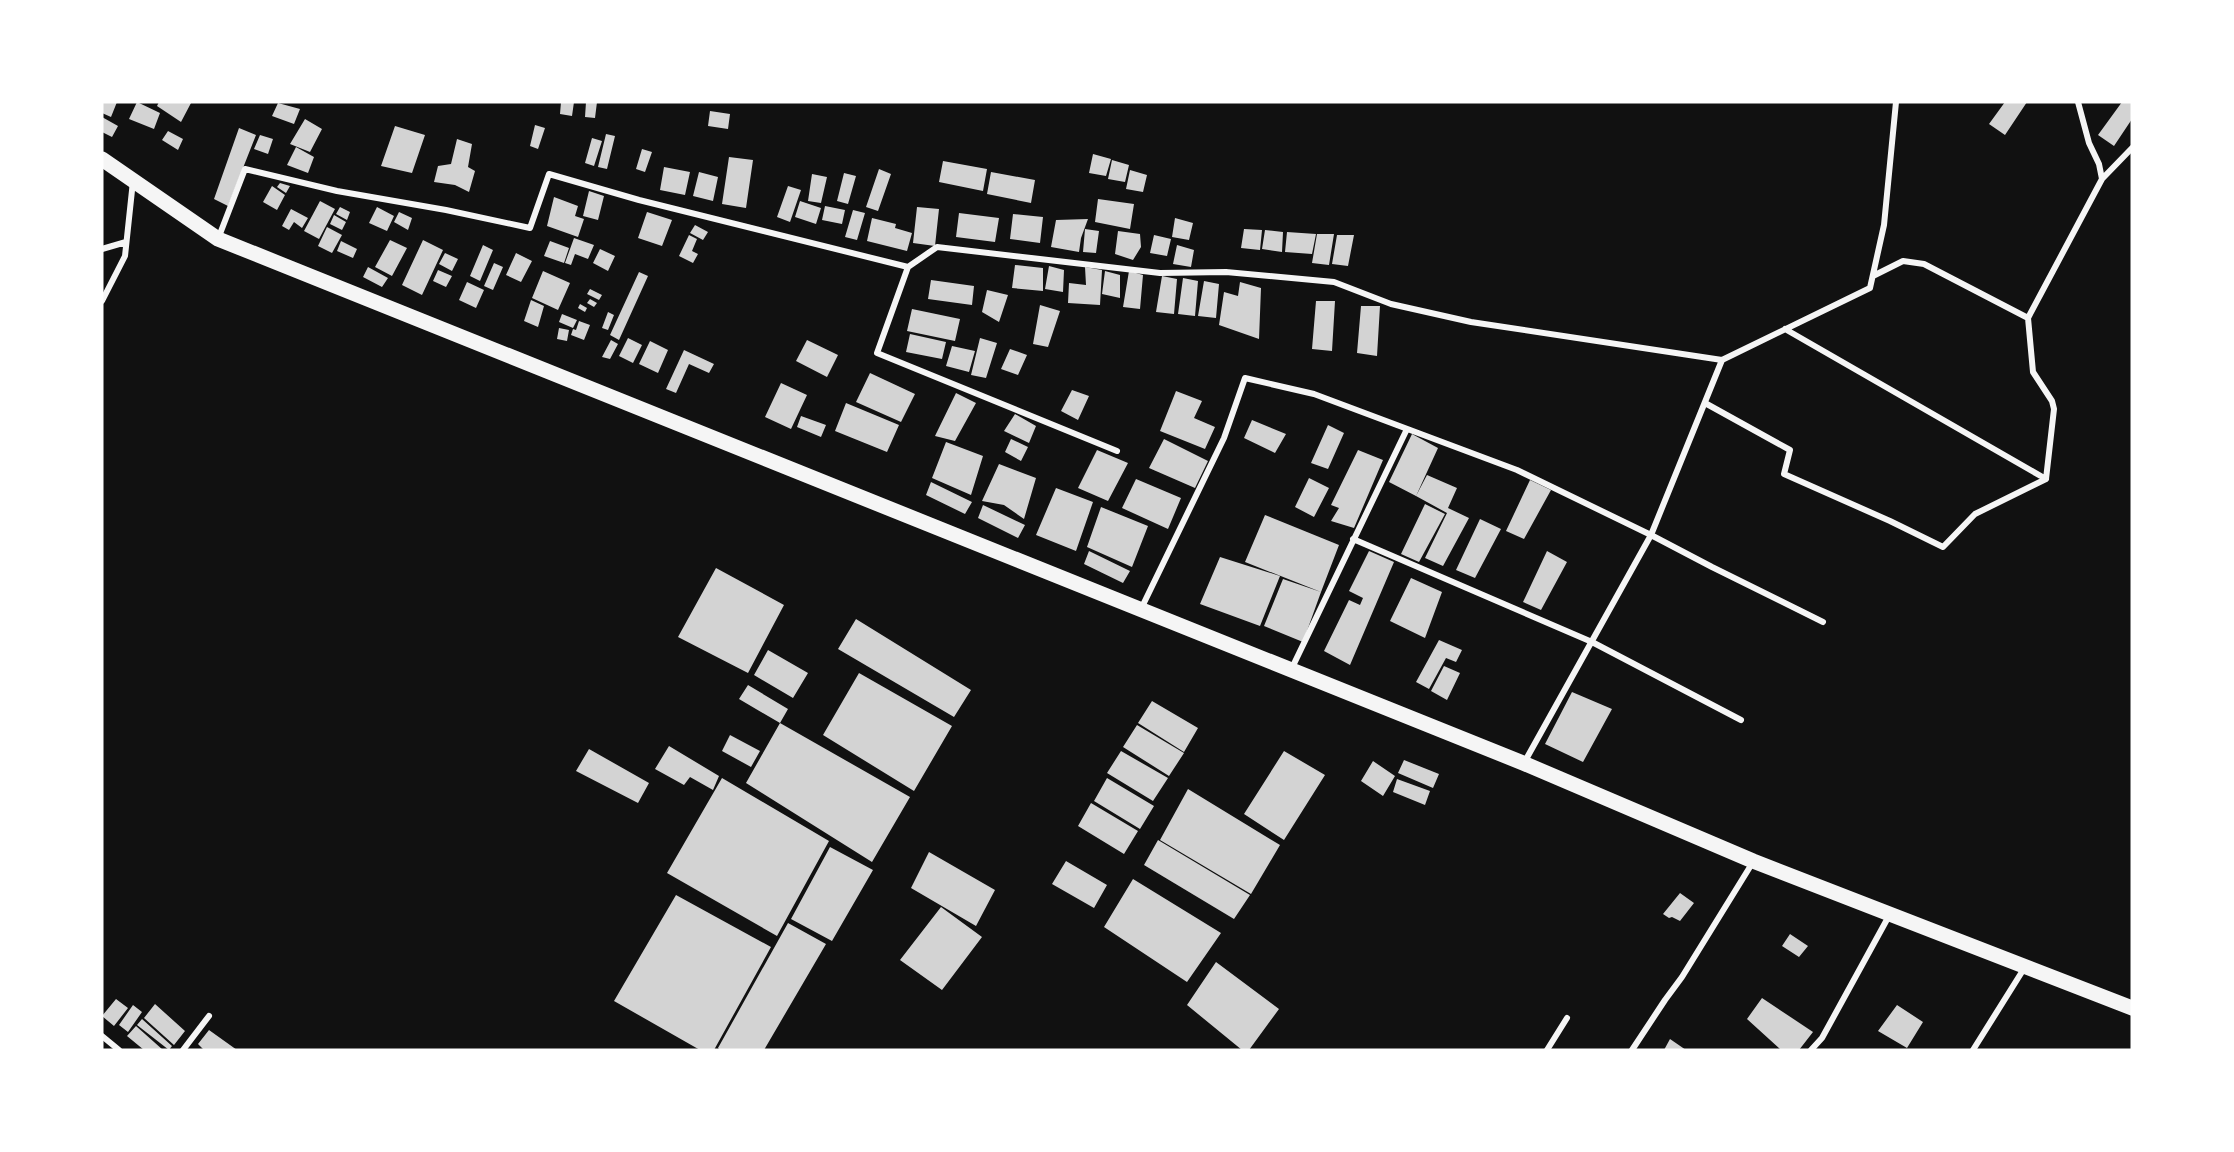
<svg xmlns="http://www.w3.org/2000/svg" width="2234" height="1152" font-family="Commissioner,sans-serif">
	<rect width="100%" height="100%" fill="#111"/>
	<path fill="#d3d3d3" d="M102,102H117L111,117L102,113Z
		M137,102L160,113L154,129L129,119Z
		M159,102H189L191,103L181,122L157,106Z
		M561,102H574L572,116L560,114Z
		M586,102H597L595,118L585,117Z
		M2005,102H2027L2005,135L1989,124Z
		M2122,102H2132V119L2114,146L2098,135Z
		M278,103L300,109L294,124L272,116Z
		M710,111L730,114L728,129L708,126Z
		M102,117L118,126L112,137L102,132Z
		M305,119L322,129L310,152L290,144Z
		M535,125L545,128L538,149L530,146Z
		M395,126L425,135L412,173L381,166Z
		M239,128L256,135L228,206L214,199Z
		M168,131L183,139L178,150L162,140Z
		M606,134L615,136L607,169L598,167Z
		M260,135L273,139L268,154L254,149Z
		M592,138L602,141L594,166L585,163Z
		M457,139L472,144L468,167L475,171L469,192L455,185L434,182L438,166L451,164Z
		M296,147L314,157L308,173L287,165Z
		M642,149L652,152L645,172L636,169Z
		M1093,154L1111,159L1106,176L1089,173Z
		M729,157L753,160L746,208L722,204Z
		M1112,160L1129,165L1125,182L1108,179Z
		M943,161L987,169L983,191L939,182Z
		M664,167L690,172L685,195L660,190Z
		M879,169L891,174L878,211L866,207Z
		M1130,170L1147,175L1143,192L1126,189Z
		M699,172L718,177L713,201L693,196Z
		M991,172L1035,180L1031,203L987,194Z
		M844,173L856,176L848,204L837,201Z
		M812,174L827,177L821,203L808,201Z
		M280,183L290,186L286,193L277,187Z
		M272,186L285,195L277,210L263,202Z
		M788,186L801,190L790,222L777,217Z
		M589,191L604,196L598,220L583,216Z
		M554,197L578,206L575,216L584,219L578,237L547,226Z
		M1098,199L1134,204L1130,229L1095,222Z
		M320,201L335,209L319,239L304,231Z
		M800,201L821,208L816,224L795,217Z
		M825,206L845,210L842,224L822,220Z
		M340,207L350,212L347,220L336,214Z
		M377,207L394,216L387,231L369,223Z
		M917,207L939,209L935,246L913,243Z
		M291,209L308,218L302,228L294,222L289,230L282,226Z
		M853,210L865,213L857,240L845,237Z
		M399,212L412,218L408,230L394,222Z
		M647,212L672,220L662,246L638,238Z
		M959,213L999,218L995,242L956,237Z
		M1013,214L1043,217L1040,243L1010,239Z
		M334,215L346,222L342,230L330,224Z
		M872,218L896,224L895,228L912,233L907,251L867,241Z
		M1175,218L1193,223L1189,240L1172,237Z
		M1088,219L1081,238L1079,252L1051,247L1056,220Z
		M695,225L708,232L703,240L690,233Z
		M327,227L342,235L332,253L318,246Z
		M1085,229L1099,231L1096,253L1083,252Z
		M1244,229L1262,230L1260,250L1241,248Z
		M1265,230L1283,232L1282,252L1262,249Z
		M1118,231L1140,234L1141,247L1133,260L1115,254Z
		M1287,232L1316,234L1312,254L1285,252Z
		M1317,234H1334L1329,265L1312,263Z
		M689,235L697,239L692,251L698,254L693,263L679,256Z
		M1154,235L1171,239L1167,256L1150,253Z
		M1337,235H1354L1348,266L1332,264Z
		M574,238L594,245L588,259L575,254L571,265L565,263Z
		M390,240L407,248L392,276L375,267Z
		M423,240L443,250L422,295L402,285Z
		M341,241L357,249L353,258L337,251Z
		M550,241L569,248L564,263L544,256Z
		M483,245L493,250L480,281L470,276Z
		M1177,245L1194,250L1191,267L1173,264Z
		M600,249L615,256L608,271L593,263Z
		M445,253L458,259L452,271L439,264Z
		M516,253L532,261L521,282L506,275Z
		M494,263L503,267L493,290L484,286Z
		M1015,265L1043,268V291L1012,288Z
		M1049,266L1064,270L1063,292L1045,289Z
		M368,267L388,278L382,287L363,277Z
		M1085,267L1102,270L1100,305L1068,303L1069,283L1086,285Z
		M438,270L452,276L446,287L433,281Z
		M543,271L570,283L558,310L532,298Z
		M1105,271L1120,275V298L1102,294Z
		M1129,271L1143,275L1140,309L1123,307Z
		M639,272L648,276L619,340L610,335Z
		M1162,276L1177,279L1174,314L1156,312Z
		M1183,278L1198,281L1195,316L1178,314Z
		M931,280L974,286L972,305L928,299Z
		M1204,281L1219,284L1216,318L1198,316Z
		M467,282L484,290L476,308L459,300Z
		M1240,282L1261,288L1259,339L1219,325L1224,292L1238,296Z
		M590,289L602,295L599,300L587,294Z
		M987,290L1008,295L999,322L982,312Z
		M590,299L597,303L594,307L587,303Z
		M531,300L544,306L538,327L524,321Z
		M1316,301H1335L1332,351L1312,349Z
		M580,304L587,308L585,312L578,308Z
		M1040,305L1060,311L1048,347L1033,344Z
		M1361,306H1380L1377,356L1357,353Z
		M912,309L960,319L955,341L907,331Z
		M608,312L614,315L608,330L602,328Z
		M562,314L577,320L573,328L559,322Z
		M579,321L590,325L584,340L571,335L573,329L576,330Z
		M559,328L569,330L567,341L557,339Z
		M910,334L946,342L942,359L906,352Z
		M628,338L642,345L633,363L619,356Z
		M980,338L997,343L986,378L971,375Z
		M611,340L618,344L610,359L602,357Z
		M807,340L838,355L827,377L796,361Z
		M650,341L668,350L658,373L639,364Z
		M952,346L975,351L969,372L946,366Z
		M1010,349L1027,355L1018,375L1001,369Z
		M684,350L714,364L709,373L689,364L676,393L666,389Z
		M870,373L915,394L901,422L856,402Z
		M781,383L807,395L791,429L765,417Z
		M1072,390L1089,396L1078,420L1061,411Z
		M1176,391L1202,401L1194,418L1215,427L1205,449L1160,431Z
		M956,393L976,403L955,441L935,436Z
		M846,403L899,425L887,452L835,431Z
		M1015,414L1036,426L1029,443L1004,431Z
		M801,416L826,425L821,437L797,427Z
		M1252,420L1286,434L1275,453L1244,438Z
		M1328,425L1344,433L1328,469L1311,463Z
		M1412,434L1438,448L1416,496L1389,482Z
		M1011,439L1028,447L1021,461L1005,452Z
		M1164,439L1208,461L1195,488L1149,468Z
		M946,442L983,456L971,495L932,478Z
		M1097,450L1128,463L1108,501L1078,488Z
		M1358,450L1383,460L1354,528L1331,521L1339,508L1331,505Z
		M999,464L1036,478L1024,519L1004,505L982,501Z
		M1427,475L1457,488L1448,508L1469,518L1443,566L1425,558L1447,513L1416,496Z
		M1309,478L1329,488L1314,517L1295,507Z
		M1136,479L1181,498L1168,529L1122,508Z
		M1530,480L1551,490L1524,539L1506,531Z
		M931,482L972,502L965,514L926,495Z
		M1056,488L1093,502L1076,551L1036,535Z
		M1425,504L1445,514L1419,562L1401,554Z
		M983,505L1025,525L1018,538L978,518Z
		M1101,507L1148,526L1132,567L1087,547Z
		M1265,515L1339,545L1321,592L1245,562Z
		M1480,519L1501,529L1475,578L1456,570Z
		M1089,551L1130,571L1123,583L1084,564Z
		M1369,551L1394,562L1350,665L1324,651L1349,600L1360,605L1363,598L1349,591Z
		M1547,551L1567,562L1541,610L1523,602Z
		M1220,557L1280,576L1260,626L1200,604Z
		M716,568L784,605L748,673L678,637Z
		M1411,578L1442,592L1425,638L1390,621Z
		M1283,579L1321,592L1303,642L1264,626Z
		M856,619L971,690L954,717L838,649Z
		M1439,640L1462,650L1456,662L1446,658L1429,689L1416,682Z
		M768,650L808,673L793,698L754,675Z
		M1444,666L1460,673L1447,700L1431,691Z
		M859,673L952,726L914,791L823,735Z
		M748,685L788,709L780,723L739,699Z
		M1572,692L1612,709L1583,762L1545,744Z
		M1152,701L1198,728L1184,752L1138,723Z
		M780,723L910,797L872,862L746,783Z
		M1137,725L1184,753L1169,776L1123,747Z
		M730,735L760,751L751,767L722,751Z
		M669,746L719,776L713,790L690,777L684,785L655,769Z
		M589,749L649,783L638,803L576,771Z
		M1121,751L1168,778L1153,801L1107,773Z
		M1284,751L1325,775L1284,840L1244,814Z
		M1404,760L1439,774L1433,788L1398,773Z
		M1373,761L1395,776L1383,796L1361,781Z
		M722,778L829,841L777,936L667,873Z
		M1107,778L1154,806L1140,829L1094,801Z
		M1397,779L1430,791L1425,805L1393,792Z
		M1188,789L1280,845L1251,894L1160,840Z
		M1091,803L1138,831L1124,854L1078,826Z
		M1158,840L1250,895L1234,919L1144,865Z
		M830,847L873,870L832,941L791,919Z
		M929,852L995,890L976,926L911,888Z
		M1066,861L1107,885L1094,908L1052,884Z
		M1133,879L1221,933L1187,982L1104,927Z
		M1680,893L1694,903L1680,921L1672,917L1669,918L1663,914Z
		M676,895L771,947L714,1050H700L614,1001Z
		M941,907L982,937L942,990L900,960Z
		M788,923L826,944L764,1050H720L718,1048Z
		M1790,934L1808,946L1799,957L1782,946Z
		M1216,962L1279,1009L1249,1050H1242L1187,1005Z
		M1762,998L1813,1032L1799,1050H1781L1747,1019Z
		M116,999L128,1008L114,1026L102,1016Z
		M155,1004L185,1031L174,1045L144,1018Z
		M133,1005L142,1012L128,1032L119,1025Z
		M1897,1005L1923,1022L1907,1048L1878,1031Z
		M142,1019L172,1046L169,1050L137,1025Z
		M136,1026L163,1050H144L127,1036Z
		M209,1030L237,1050H204L198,1044Z
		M1670,1039L1686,1050H1664Z"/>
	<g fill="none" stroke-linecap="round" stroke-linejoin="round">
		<path stroke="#f5f5f5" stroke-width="6" d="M2078,102L2089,143L2099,164L2102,179L2132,148
			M218,239L245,169L337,191L446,210L530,228L549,174L639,200L908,267L937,247L1160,273L1226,272L1334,282L1391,304L1471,322L1722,360L1870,288L1884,225L1896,102
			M102,249L126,242
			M908,267L877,353L1117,451
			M1873,276L1903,261L1924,264L2028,318L2102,179
			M102,301L125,256L133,181
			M2028,318L2033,372L2052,401L2054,409L2046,479
			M1785,329L2046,479
			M1705,403L1790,450L1784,474L1890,521L1943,547L1975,514L2046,479
			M1353,539L1592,642L1741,720
			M1141,609L1224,438L1245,378L1314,394L1517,470L1651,535L1712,567L1823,622
			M1291,670L1407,429
			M1524,763L1651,535L1722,360
			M102,1036L119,1050
			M183,1050L209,1016
			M1547,1050L1567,1018
			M1632,1050L1665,1000L1682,977L1753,862
			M1811,1050L1822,1038L1890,914
			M1973,1050L2025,967"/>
		<path stroke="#f5f5f5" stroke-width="15" d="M102,159L218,239L1523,763L1753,861L2132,1008"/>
	</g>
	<rect width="2234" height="1152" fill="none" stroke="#ffffff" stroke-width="207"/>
</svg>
